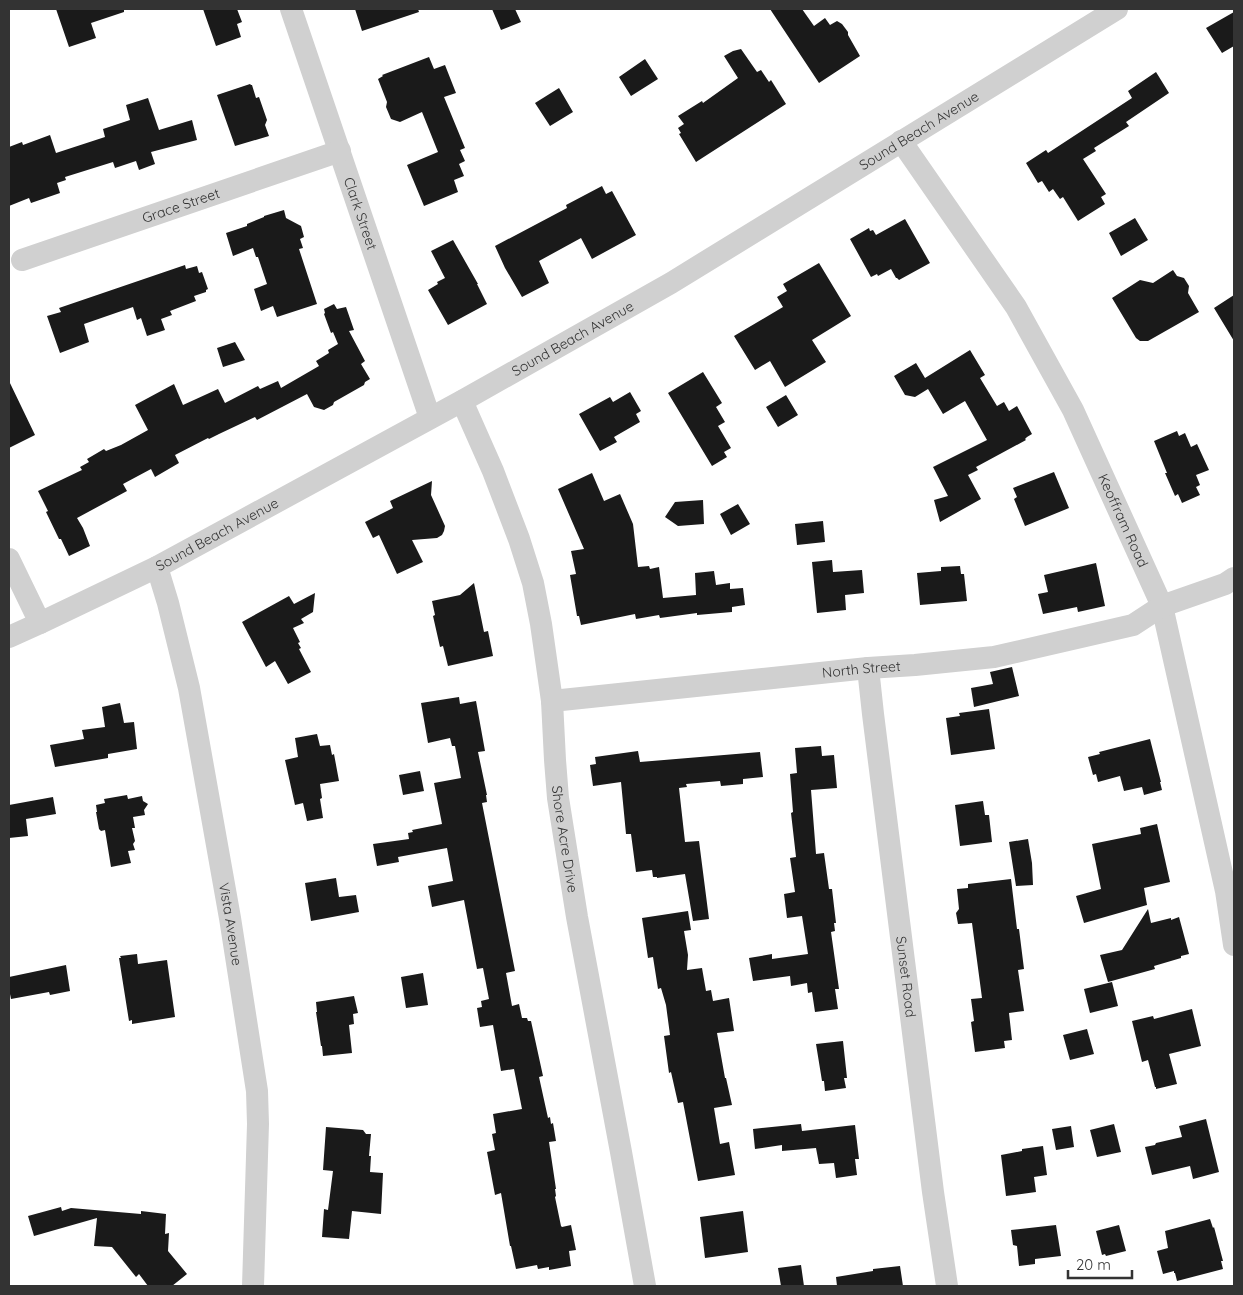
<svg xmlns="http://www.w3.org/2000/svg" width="1243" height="1295" font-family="Quicksand,sans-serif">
	<rect width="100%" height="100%" fill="#fff"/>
	<path fill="#1a1a1a" d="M56,9H124V12L91,23L96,38L69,47Z
		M203,9H237L242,22L237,24L241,37L216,46Z
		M355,9H418L419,12L362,31Z
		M492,9H515L521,22L501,30Z
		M770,9H802L814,26L825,18L830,25L837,21L842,24L848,32V35L860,56L819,83Z
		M1234,12V46L1222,53L1206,28Z
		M741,49L757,72L761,70L769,82L771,80L786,104L696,162L679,134L681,133L678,128L684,124L678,116L702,101L703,103L738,78L724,56L733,51Z
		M429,57L434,69L445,65L456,93L444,97L465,148L460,150L465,161L459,164L464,176L454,180L458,192L424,206L407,165L438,152L422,112L400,122L391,119L386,107L387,102L378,79L383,76L382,75Z
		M645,59L658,79L631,96L619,77Z
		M1156,72L1169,93L1126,122L1129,126L1094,148L1096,151L1083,159L1106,194L1101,197L1105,204L1078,221L1063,197L1060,199L1053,189L1049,192L1042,181L1038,183L1026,163L1046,150L1048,153L1132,98L1128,91Z
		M250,84L251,85H252L256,98L259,97L267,120L265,125L269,136L235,146L217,95Z
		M559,88L573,112L550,126L535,103Z
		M148,98L159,130L192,120L197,140L151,152L155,164L139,170L136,161L115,168L113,162L65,177L66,180L57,183L60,193L31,203L29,198L9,206V147L22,142L23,145L50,135L56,153L105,137L103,129L130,120L126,105Z
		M602,186L606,194L612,191L636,235L592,259L581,238L539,261L549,283L522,297L505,268L495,246L567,208L566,205Z
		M284,210L286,218L301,226L304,237L300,239L303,248L299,249L317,304L277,317L273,306L261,311L254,289L267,284L258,257H256L253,248L233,256L226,233L247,226V224L264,217V216Z
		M1135,218L1148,240L1121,256L1109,233Z
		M905,219L930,263L899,280L897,278H896L891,269L878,276L877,274L871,277L850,239L869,228L870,231L873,230L876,235Z
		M453,240L478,284H477L487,304L448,325L428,290L438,284L437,282L445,278L431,251Z
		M819,263L851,316L812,340L826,362L785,387L770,361L755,370L734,336L783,307L777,297L787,291L783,284Z
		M185,265L186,269L197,266L199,273L202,272L208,289L206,290V292L194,296L196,301L170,311L172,315L161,319L165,330L147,336L141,318L137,320L133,307L84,324L89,342L60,353L47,316L61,312L59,308Z
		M1173,270L1177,276L1184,278L1189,286L1188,293L1199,312L1148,341H1140L1136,338L1112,298L1140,280L1153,283Z
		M1234,295V341L1214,308Z
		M334,304L337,309L346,307L354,330L349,331L365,361L361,364L370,379L365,382L364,385L334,402L333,405L324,410L314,407L307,394L257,420L255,417L219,434L209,439L208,438L175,455L179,463L155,477L151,469L123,484L127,491L77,518L83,528L90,546L69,556L61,539H59L46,512L48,511L38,491L82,470L80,467L89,462L87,459L104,449L106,451L121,445L148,430L135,405L174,384L183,405L218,389L225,403L258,386L260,389L278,381L281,388L319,366L316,361L329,353L328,350L338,344L333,332L331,333L324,314L325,313L324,309Z
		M235,342L245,360L223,367L217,348Z
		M970,350L985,375L980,378L997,406L1004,402L1009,411L1017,406L1032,434L1027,437L1025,439L1026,440L976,467L978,470L968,475L981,499L940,522L934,500L948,496L933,467L987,440L965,401L943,414L928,389L915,397L905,395L894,376L916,363L925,378Z
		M703,372L722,403L716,407L725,422L718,426L731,448L724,452L727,457L712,466L668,393Z
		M9,381L35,435L9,448Z
		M630,392L641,411L636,414L640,422L614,437L617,442L600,451L579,414L610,397L613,402Z
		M786,395L798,415L778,427L766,407Z
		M1177,431L1179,436L1185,433L1191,447L1197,444L1209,470L1196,475L1200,485L1196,487L1200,495L1182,503L1178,494L1175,496L1165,473H1167L1154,441Z
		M1054,472L1069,508L1025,526L1014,499L1017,497L1013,488Z
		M592,473L604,501L620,494L633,524L638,567L649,566L650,569L659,567L663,598L696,595L695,573L714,571L716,585L730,583V589L743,588L745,605L732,607V612L697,615V613L660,618L659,615L636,619L635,614L581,625L579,616H577L570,575L576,574L571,551L584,549L558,489Z
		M432,481L431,495L445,526L444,531L442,535L437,538L412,540L423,562L397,574L379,535L373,538L365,522L393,508L390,501Z
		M703,500L704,524L678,526L665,517L675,502Z
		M738,504L750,524L731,535L720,514Z
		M823,521L825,542L797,545L795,524Z
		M832,560L833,572L862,570L864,593L845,595L846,610L817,613L812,562Z
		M1096,563L1105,606L1078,612L1077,607L1043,614L1038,594L1048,592L1044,575Z
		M960,566L961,574H964L967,601L920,605L917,573L941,571V567Z
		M474,583L484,632L488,631L493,656L448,666L443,646L440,647L433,616L435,615L432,601L460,595Z
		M315,593L313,612L301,619L304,623L293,628L300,642L298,643L301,648L299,649L311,672L288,684L275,661L266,667L242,622L289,596L294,604Z
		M1012,667L1019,696L974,707L971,688L993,684L990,672Z
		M459,697L460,704L476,701L485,751L478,752L487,795H486L487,802L482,803L515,971L506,973L512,1006L519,1004L522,1018H527L528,1021H531L543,1076L539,1077L548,1118L550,1117L551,1124L553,1123L556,1141L549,1142L556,1189H555L556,1196L555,1197L561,1226L562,1227L571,1225L576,1250L569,1251L571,1266L549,1270V1267L538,1269L537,1265L516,1269L511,1246H510L501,1193L495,1195L487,1152L495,1150L492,1134L496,1133L493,1114L522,1109L514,1069L501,1071L493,1025L480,1027L477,1008L482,1007L481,1001L489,999L483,968L477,969L464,900L432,907L428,886L453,881L447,848L398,857L399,862L377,866L373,844L409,839L408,833L413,832L412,830L442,824L434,783L461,778L455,746H452L450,738L428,743L421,703Z
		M120,703L124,723L134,722L137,749L108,754V758L55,767L50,745L84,739L82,730L105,727L102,707Z
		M989,709L995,749L951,755L946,718L960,716L959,713Z
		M317,734L320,746L330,745L332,755L334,754L339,781L320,784L322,798L320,799L323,818L307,821L303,803L295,805L285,760L298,757L295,738Z
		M1150,739L1161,782H1160L1162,790L1144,795L1142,787L1124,791L1120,776L1098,782L1096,774L1093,775L1088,757L1100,754L1099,752Z
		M821,746L822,756L834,755L837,788L811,790L816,854L824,853L829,889H832L836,923H834L835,931L831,932L839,989H835L838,1009L815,1012L812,992L808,993L807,983L791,986L790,976L753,981L749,958L772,954V959L808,954L802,916L787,918L784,894L795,892L790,858L796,857L791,813L793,812L790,774L797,773L795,748Z
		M638,751L640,762L760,752L763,777L743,779V784L721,786L720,781L686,784L687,787L679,788L685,842L699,841L709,919L693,921L685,874L657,878V877H653L652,870L636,872L631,834H626L621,782L593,786L590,765L596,764L595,757Z
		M420,771L424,791L403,795L399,775Z
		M127,795L128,799L142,796L143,801L148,804L144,810L145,815L133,817L135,828H132L135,841L133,844L135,850L128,851L131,863L111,867L105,830L101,831L99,829L96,812H97L96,805L105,803L104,799Z
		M53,797L56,814L26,819L28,836L9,838V805Z
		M983,801L985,815H989L992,842L960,846L955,805Z
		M1157,824L1170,882L1144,888L1147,905L1084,923L1076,896L1101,889L1092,844L1141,834L1140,828Z
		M1028,839L1032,863L1033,885L1016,886L1009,842Z
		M336,878L339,897L356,895L359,912L311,921L305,883Z
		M1011,879L1017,929H1019L1024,969L1018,970L1024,1011L1009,1013L1012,1040L1004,1041L1005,1048L975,1052L971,1022L974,1021L971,999L982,998L972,923L958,924L956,913L959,909L957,889L968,888V884Z
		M1148,909L1151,923L1171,918V920L1179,917L1189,954L1181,956V958L1154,966L1155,969L1108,982L1100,955L1122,950Z
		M688,911L691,930L684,931L688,955L687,970L702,968L706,991L711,990L713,1001L729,998L734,1031L717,1033L725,1078H726L732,1105L714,1108L720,1144L729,1142L735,1175L698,1181L683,1102L678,1103L671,1072L669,1073L664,1036L670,1035L666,1005L661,988L658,989L653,957L648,958L642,918Z
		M137,954L138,964L167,960L175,1017L132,1024V1020L129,1021L119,958H121L120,956Z
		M66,965L70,991L50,995L49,992L11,999L9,989V977Z
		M423,973L428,1005L406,1008L401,977Z
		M1112,982L1118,1006L1090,1013L1084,989Z
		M354,996L358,1013L353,1014L354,1024L349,1025L352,1053L323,1056L322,1046H321L316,1012H317L316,1002Z
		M1192,1009L1201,1046L1169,1054L1177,1084L1156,1089V1087H1155L1148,1060L1142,1062L1132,1021L1153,1016L1154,1019Z
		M1087,1029L1094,1054L1070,1060L1063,1035Z
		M843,1041L847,1078H844L846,1088L825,1091L824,1081H822L816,1044Z
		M1206,1119L1219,1172L1193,1179L1190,1166L1152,1175L1145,1147L1155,1145L1156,1143L1182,1137L1179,1126Z
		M801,1124L802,1131L855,1125L859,1159H855L857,1175L836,1178L834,1163L819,1164L816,1148L782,1151V1145L755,1149L753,1129Z
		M1114,1124L1121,1152L1097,1157L1090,1130Z
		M1071,1126L1074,1147L1056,1150L1052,1129Z
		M326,1127L363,1130L366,1134H371L369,1156H371L370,1172L383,1173L381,1214L352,1211L349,1239L322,1237L324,1209L328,1210L333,1171L323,1170Z
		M1043,1146L1047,1175L1034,1177L1036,1192L1006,1196L1001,1155L1022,1151V1149Z
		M61,1207L62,1211L71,1208L141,1214V1211L166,1214L165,1234L169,1233L168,1251L187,1274L172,1286H148L139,1274L136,1277L112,1247L94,1246L97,1218L34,1236L28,1216Z
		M743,1211L748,1252L705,1258L700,1217Z
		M1210,1219L1213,1228L1214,1227L1223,1261H1221L1223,1269L1177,1281L1175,1273H1174V1271L1163,1274L1157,1251L1168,1248L1165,1231Z
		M1056,1225L1061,1256L1035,1259V1264L1019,1266L1017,1246L1013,1245L1011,1230Z
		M1119,1225L1126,1251L1106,1256L1105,1254L1102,1255L1096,1231Z
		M801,1265L804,1286H781L778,1268Z
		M900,1266L903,1286H837L836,1277L873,1271V1269Z"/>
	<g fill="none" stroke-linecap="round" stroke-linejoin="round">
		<g stroke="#d0d0d0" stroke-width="22">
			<path id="s1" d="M291,9L430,418"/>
			<path id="s2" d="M901,141L1016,307L1073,410L1162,606L1226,891L1234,945"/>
			<path id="s3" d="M22,260L340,151"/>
			<path id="s4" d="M462,401L493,471L519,539L533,583L541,624L552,701L555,760L558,798L577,917L621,1152L645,1286"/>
			<path d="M9,559L40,623"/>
			<path id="s5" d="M157,567L168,603L189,688L230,918L257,1091L258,1124L253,1286"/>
			<path id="s6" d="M9,637L40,623L157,567L462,401L671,283L1117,9"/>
			<path id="s7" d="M868,668L873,714L933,1192L947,1286"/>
			<path id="s8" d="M552,701L868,668L915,665L994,657L1133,625L1162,606L1225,584L1234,578"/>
		</g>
	</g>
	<g text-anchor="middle" stroke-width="5" stroke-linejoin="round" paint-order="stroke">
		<g font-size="14" fill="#333" stroke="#fff">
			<text dy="5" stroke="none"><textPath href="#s6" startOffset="1042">Sound Beach Avenue</textPath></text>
			<text dy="5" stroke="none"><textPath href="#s3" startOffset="168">Grace Street</textPath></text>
			<text dy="5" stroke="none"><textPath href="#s1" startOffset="216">Clark Street</textPath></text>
			<text dy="5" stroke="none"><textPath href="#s6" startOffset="638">Sound Beach Avenue</textPath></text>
			<text dy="5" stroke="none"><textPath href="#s2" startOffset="441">Keoffram Road</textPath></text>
			<text dy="5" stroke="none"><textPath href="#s6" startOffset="232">Sound Beach Avenue</textPath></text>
			<text dy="5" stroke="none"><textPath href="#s8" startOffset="311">North Street</textPath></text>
			<text dy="5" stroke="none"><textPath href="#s4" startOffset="454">Shore Acre Drive</textPath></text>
			<text dy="5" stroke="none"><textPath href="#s5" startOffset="365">Vista Avenue</textPath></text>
			<text dy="5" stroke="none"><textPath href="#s7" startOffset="311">Sunset Road</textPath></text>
		</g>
	</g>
	<rect width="1243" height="1295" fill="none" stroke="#333333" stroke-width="20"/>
	<path d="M1068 1270v8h64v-8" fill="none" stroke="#333333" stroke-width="2.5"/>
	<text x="1076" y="1270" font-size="15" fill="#333333" stroke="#ffffff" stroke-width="4" paint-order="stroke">20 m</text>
</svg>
